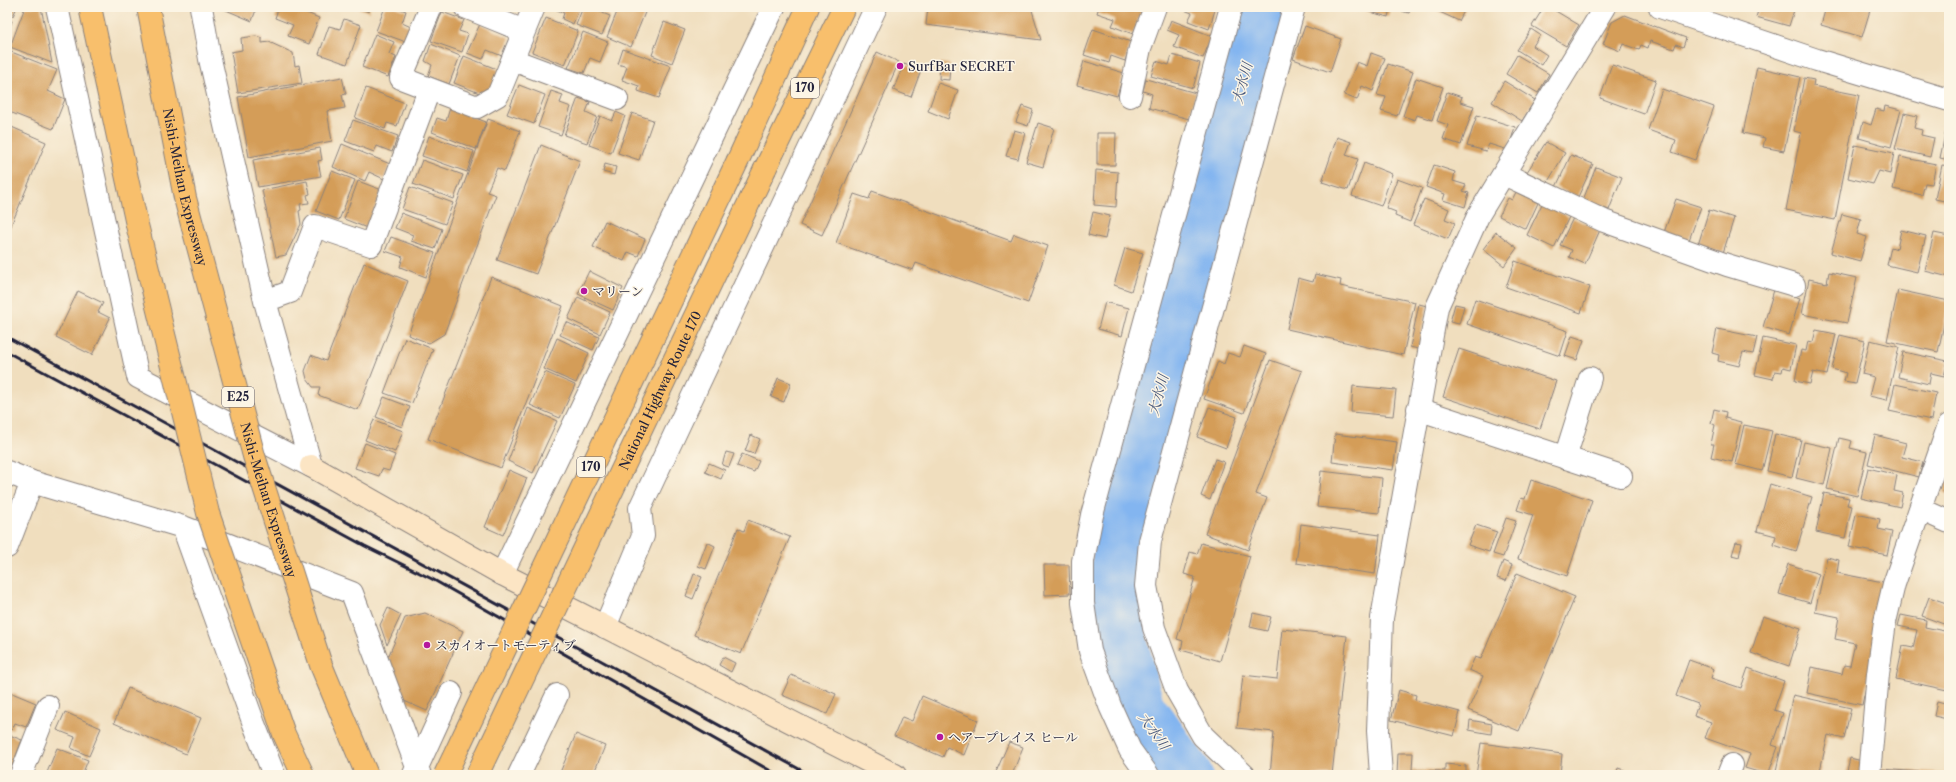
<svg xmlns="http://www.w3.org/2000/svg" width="1956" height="782" font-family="'Libre Caslon Text','Noto Serif JP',serif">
	<rect width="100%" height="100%" fill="#fcf5e5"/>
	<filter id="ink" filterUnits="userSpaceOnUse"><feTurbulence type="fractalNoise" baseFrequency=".025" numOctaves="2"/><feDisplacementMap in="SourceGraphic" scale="8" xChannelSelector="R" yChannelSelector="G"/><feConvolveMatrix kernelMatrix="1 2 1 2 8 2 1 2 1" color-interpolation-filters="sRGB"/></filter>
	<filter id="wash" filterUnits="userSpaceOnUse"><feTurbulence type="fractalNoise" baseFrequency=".012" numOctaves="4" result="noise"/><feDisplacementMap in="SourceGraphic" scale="16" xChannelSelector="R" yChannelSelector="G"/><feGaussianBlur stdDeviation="0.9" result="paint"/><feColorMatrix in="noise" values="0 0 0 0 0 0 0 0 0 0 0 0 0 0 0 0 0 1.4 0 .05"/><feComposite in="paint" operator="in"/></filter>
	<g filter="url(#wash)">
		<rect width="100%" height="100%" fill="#f0debe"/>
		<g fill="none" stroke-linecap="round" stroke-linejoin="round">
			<path stroke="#83b5f0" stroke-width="53" d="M1186,775L1138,708L1122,646L1115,589L1122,527L1263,7"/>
		</g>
		<g id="blocks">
			<path fill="#d49d59" d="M7,7H17L13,16L7,13Z
				M25,7H41L52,63L10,47Z
				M219,7H257L252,21Z
				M279,7H292L319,18L309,44L288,36L293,25L275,18Z
				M356,7H370L369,12Z
				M385,7H395L406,11L402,23L411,27L406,42L376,31Z
				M556,7H580L573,24L562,19L564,13L555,9Z
				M583,7H598L601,8L600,12L610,16L602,35L576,25Z
				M619,7H639L646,10L631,47L607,37Z
				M928,7H1031L1041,40L926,25Z
				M1099,7H1143L1133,34L1112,26L1115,19L1097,13Z
				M1176,7H1216L1209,29L1188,21L1192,13Z
				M1360,7H1411L1409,13L1390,8L1388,17L1360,9Z
				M1429,7H1466L1459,21Z
				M1544,7H1549L1579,25L1566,46L1532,26Z
				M1756,7H1795L1789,26L1756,17L1759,8Z
				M1826,7H1871L1862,37L1821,25Z
				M442,12L464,20L459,31L468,34L462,52L431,41Z
				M1625,15L1686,38L1683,47L1676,44L1674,49L1650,41L1648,48L1641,45L1639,50L1623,44L1620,51L1603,44L1612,22Z
				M546,18L578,31L565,65L532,52Z
				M7,19L12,21L7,34Z
				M344,19L361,25L347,64L319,54L329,26L340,29Z
				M1171,20L1212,36L1203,58L1174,47L1179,35L1167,30Z
				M664,22L685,30L672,63L652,55Z
				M480,24L510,38L502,56L487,50L483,59L467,53Z
				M1305,26L1341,39L1330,72L1293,59Z
				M1093,29L1131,42L1125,61L1111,56L1109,63L1084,55Z
				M1531,29L1540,35L1533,46L1547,55L1541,65L1517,50Z
				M583,32L608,42L600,62L590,58L584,73L568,68Z
				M375,34L394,42L389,54L396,57L388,77L362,67Z
				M256,36L262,38V43L269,42L293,53L295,66L299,65L302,83L238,93L231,52L242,50L241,38Z
				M431,44L460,56L449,84L428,76L432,65L425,61Z
				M623,49L671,66L659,98L638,91L639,86L622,80L627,67L618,64Z
				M9,51L57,70L48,91L65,99L53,129L7,111V55Z
				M877,52L899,62L822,235L800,225Z
				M1371,53L1385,58L1373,91L1362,86L1357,100L1344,95L1357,62L1367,66Z
				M1172,55L1200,63L1193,88L1151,76L1156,61L1169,65Z
				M1517,55L1549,74L1538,93L1506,74Z
				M464,56L499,70L492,88L482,94L454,83Z
				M1084,61L1124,73L1117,96L1077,85Z
				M940,63L950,64L949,80L939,79Z
				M904,64L921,70L911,97L893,90Z
				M1388,64L1413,72L1397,116L1381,111L1386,97L1377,95Z
				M1612,65L1656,80L1644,114L1600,98Z
				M1757,67L1800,77L1784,151L1763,147L1765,138L1743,133Z
				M342,77L346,94L342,95L345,108L327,111L332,141L249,157L238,97Z
				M1416,78L1443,87L1432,120L1417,115L1415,120L1403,116Z
				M1804,78L1814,80L1813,86L1859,95L1835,220L1786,210L1801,133L1794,131Z
				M1146,79L1196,93L1189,119L1149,108L1152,94L1143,91Z
				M1504,81L1535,100L1522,121L1492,102Z
				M938,83L958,90L948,119L928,111Z
				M519,85L545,95L534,124L507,114Z
				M366,88L405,103L397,126L387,123L385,129L355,118Z
				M1662,89L1714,107L1695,160L1672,152L1676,140L1648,130Z
				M551,91L563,95L560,103L571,107L561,135L538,127Z
				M1447,92L1462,97L1460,102L1474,106L1461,145L1443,139L1448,125L1437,121Z
				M578,98L590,102L586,112L597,117L587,143L564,135Z
				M1022,106L1033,110L1028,126L1016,122Z
				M1885,106L1901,110L1891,147L1859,138L1863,122L1871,125L1876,109L1884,111Z
				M450,108L486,122L476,149L432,132L437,118L446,121Z
				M616,112L625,116L611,153L589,145L600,116L612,121Z
				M632,113L653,120L639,160L618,153Z
				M1904,113L1917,116L1914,128L1922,130L1921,135L1934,138L1930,157L1895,149Z
				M1477,115L1515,127L1508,150L1489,144L1486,151L1467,146Z
				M488,119L520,131L505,171L497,168L487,192L496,195L444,334L429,343L408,335Z
				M353,120L398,136L392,152L377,146L374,152L345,141Z
				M1038,123L1054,128L1043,167L1026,162Z
				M7,125L46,142L7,235Z
				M1014,130L1025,133L1018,159L1006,156Z
				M1946,130L1949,131V160L1940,158Z
				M1097,133H1116L1115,165H1097Z
				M429,136L474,151L467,172L422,156Z
				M1337,137L1351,142L1346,155L1358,159L1348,190L1322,182Z
				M1546,142L1565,153L1547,183L1527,172Z
				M342,144L390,164L384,179L369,172L365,181L333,167Z
				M541,145L580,161L536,274L497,260Z
				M1855,145L1894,153L1890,174L1879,171L1873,184L1848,178Z
				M320,148L322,160L318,161L321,176L258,187L253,160Z
				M1571,155L1593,164L1578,197L1556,187Z
				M1900,157L1936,164L1932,184L1925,183L1922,195L1893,189Z
				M422,160L463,175L454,199L413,184Z
				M1364,163L1392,174L1381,206L1352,196Z
				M605,164L616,167L614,175L603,172Z
				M1434,165L1455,172L1453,181L1466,185L1463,191L1469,193L1465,207L1443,200L1445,194L1426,187Z
				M1942,165L1949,166V202L1935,199Z
				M1596,167L1622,177L1609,210L1583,200Z
				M1096,170L1118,172L1116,207L1094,205Z
				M332,171L355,180L339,220L316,211Z
				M1397,179L1422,188L1410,222L1395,216L1396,212L1386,208Z
				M307,181L310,194L307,195L309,203L300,204L301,210L299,211L301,224L286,255L276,257L262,190Z
				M358,181L382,190L367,228L344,219Z
				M410,187L453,203L445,224L402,209Z
				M872,191L1011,241L1014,234L1048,246L1028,303L916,263L913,270L836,243L854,194L869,199Z
				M1516,192L1538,203L1526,229L1499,216L1508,198L1512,200Z
				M1424,199L1449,209L1445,219L1455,223L1448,239L1413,225Z
				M1676,199L1701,207L1688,243L1663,235Z
				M1542,204L1569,217L1554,248L1527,235Z
				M1709,210L1734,218L1723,253L1698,245Z
				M1093,212L1110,216L1105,239L1088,235Z
				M401,213L442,229L435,249L411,241L413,235L395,228Z
				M1842,214L1861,219L1857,234L1867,237L1860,261L1831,253Z
				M1573,218L1600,230L1585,264L1569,257L1572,250L1560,245Z
				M605,221L645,239L638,256L628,252L624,261L593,247Z
				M1901,230L1926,236L1917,272L1887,265L1891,247L1897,249Z
				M1496,232L1517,248L1504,266L1483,249Z
				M1934,233L1949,236V277L1925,271Z
				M391,237L435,253L426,277L400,267L403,257L385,251Z
				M1125,248L1143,253L1131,291L1114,285Z
				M1515,261L1590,287L1581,313L1506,287Z
				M364,263L408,281L358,410L318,395L320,387H313L307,379L305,371L311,355L326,361Z
				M589,271L623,288L613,310L578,294Z
				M1829,272L1857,278L1847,323L1802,314L1809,279L1827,283Z
				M1315,274L1341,280L1340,286L1415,302L1403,355L1287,329L1298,278L1313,282Z
				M491,277L563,306L501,468L428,439Z
				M1774,290L1800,298L1789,335L1763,327Z
				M1898,290L1949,301L1938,352L1887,341Z
				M78,291L103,303L98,312L110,318L92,355L56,337Z
				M578,297L610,312L600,334L568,319Z
				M1475,299L1568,331L1560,356L1467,324Z
				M1105,302L1129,308L1122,336L1098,329Z
				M1419,304L1427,306L1418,349L1410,347Z
				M1455,304L1464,306L1459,324L1450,322Z
				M566,322L599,337L593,350L560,335Z
				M1717,329L1757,337L1753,354L1743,352L1739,366L1718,361L1719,355L1712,353Z
				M1816,330L1836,334L1827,375L1813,372L1810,384L1795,381L1801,350L1806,351L1808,341L1813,342Z
				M1840,335L1865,341L1855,383L1844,381L1846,373L1832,369Z
				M1572,336L1584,340L1577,360L1565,356Z
				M405,338L433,349L412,403L384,393Z
				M557,338L589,353L576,383L544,369Z
				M1763,338L1796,345L1791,369L1783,367L1782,372L1775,371L1773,379L1755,375Z
				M1870,340L1899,347L1887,400L1869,396L1874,377L1862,374Z
				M1244,346L1266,354L1244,413L1204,399L1218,361L1224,364L1228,353L1240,357Z
				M1459,349L1556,381L1540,429L1443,397Z
				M1903,352L1948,361L1944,376L1931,373L1929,384L1898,377Z
				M1270,360L1302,371L1256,494L1267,498L1248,550L1205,534Z
				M545,372L575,385L560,418L530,405Z
				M778,378L791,383L784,402L771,397Z
				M1895,384L1936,393L1931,420L1889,411Z
				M1353,386L1396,390L1393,416L1351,412Z
				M384,397L410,407L402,427L376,417Z
				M1209,407L1237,417L1226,448L1197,437Z
				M528,408L557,421L533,473L508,461Z
				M1714,409L1726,412L1725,418L1741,422L1732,462L1711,457L1714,444H1711L1715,425L1711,423Z
				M374,420L403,431L395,452L365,440Z
				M1744,425L1772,431L1762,471L1735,464Z
				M1335,434L1397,442L1393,470L1332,462Z
				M1775,434L1801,440L1792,477L1767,471Z
				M751,435L760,439L754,454L745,451Z
				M1875,435L1906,443L1902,457L1923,462L1919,477L1868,464Z
				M1839,438L1852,441L1850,448L1867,452L1857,496L1827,489Z
				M1804,442L1832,448L1824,485L1796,478Z
				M365,443L395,455L389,471L382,469L379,476L355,468Z
				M726,452L734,454L729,467L722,465Z
				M742,454L759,461L754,472L737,466Z
				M1215,459L1224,462L1210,500L1201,496Z
				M709,463L725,470L721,479L705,472Z
				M1868,468L1897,475L1894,491L1903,493L1900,507L1861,498Z
				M509,470L527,478L503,535L485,527Z
				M1321,471L1382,478L1379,513L1317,507Z
				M1949,475V495L1943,492Z
				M1531,480L1592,500L1567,576L1518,559L1533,515L1517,510L1521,498L1525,499Z
				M1770,484L1812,497L1796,552L1774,545L1776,536L1757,531Z
				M1824,493L1849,498L1847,505L1852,506L1845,538L1816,532Z
				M1856,514L1880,519L1878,529L1892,532L1887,555L1849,547Z
				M1506,518L1516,521L1503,557L1493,554Z
				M748,520L790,537L741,654L694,635L738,528L744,531Z
				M1301,524L1380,535L1375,574L1296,563Z
				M1476,525L1497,532L1489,552L1468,545Z
				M707,542L715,546L706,569L698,566Z
				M1736,542L1742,543L1739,557L1732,555Z
				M1201,543L1250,556L1220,661L1181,650L1183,641L1177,639L1195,577L1184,574L1190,552L1197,554Z
				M1827,557L1839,560L1837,573L1888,583L1862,705L1807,693L1812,667L1842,674L1844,665L1850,666L1855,643L1835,639L1839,617L1815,612Z
				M1503,561L1512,565L1506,581L1497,578Z
				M1788,564L1819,574L1810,603L1779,594Z
				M1044,565H1069L1070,594L1045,595Z
				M1517,573L1575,597L1519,731L1468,710L1483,676L1469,670L1475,657L1481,659Z
				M694,574L702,577L693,599L686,596Z
				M1929,597L1949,604V626L1922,616Z
				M388,608L401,615L387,645L380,625Z
				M425,613L463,631L427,711L402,700L388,657L405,618Z
				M1253,613L1271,617L1267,631L1250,627Z
				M1901,615L1926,620L1925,627L1949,632V680L1947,690L1896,679L1903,646L1913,648L1917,630L1898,626Z
				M1763,616L1801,628L1789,666L1751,653Z
				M1282,629L1347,636L1332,775H1270L1274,732L1237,728L1243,675L1277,679Z
				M723,657L735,663L731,672L719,665Z
				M1689,660L1714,669L1711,678L1741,688L1748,668L1784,681L1774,710L1783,713L1772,745L1778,747L1768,775L1745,768L1750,754L1705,738L1711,722L1694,716L1698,704L1676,696Z
				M791,675L836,694L827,714L782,695Z
				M128,688L201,718L186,754L114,723Z
				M1399,690L1416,695L1415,700L1460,712L1454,736L1391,720Z
				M12,693L36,703L26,727L15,723L12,730L7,728V705Z
				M1793,695L1851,708L1844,739L1828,735L1819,775H1775Z
				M922,696L978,720L964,755L947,747L943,757L894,736L902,717L912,721Z
				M1937,701L1949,704L1947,719L1934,716Z
				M65,712L101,728L89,756L71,748L75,737L57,730Z
				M1470,720L1492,724L1491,734L1469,730Z
				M7,734L22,740L12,766L7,764Z
				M576,734L605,746L593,775H559Z
				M1009,742L1023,747L1012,775H1004L996,772Z
				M1481,743L1562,754L1560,775H1476Z
				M57,748L88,760L82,775H46Z
				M1398,753H1413L1412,770L1445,771V764L1466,766V775H1397Z
				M1850,758L1862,761L1859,775H1846Z
				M1618,768L1639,775H1616Z
				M1882,769L1946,774V775H1881Z"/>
		</g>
	</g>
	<g filter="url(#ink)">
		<use href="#blocks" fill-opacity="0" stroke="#89807c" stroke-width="1"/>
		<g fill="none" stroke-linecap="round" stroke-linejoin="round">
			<g stroke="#89807c" stroke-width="24">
				<path id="street" d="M57,7L138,377L311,466
					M201,7L210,59L265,301L311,466
					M431,7L401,78L477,107L498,95L534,7
					M465,7L524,31
					M1660,7L1817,60L1949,100
					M513,60L617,99
					M1130,96L1140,48L1155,7
					M1504,174L1604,221L1727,265L1794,285
					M265,301L290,292L315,226L371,245L429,90
					M1418,409L1621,476
					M1565,458L1590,378
					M7,472L32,482L183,527L352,593L420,775
					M1920,509L1949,522
					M183,527L254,724L274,775
					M7,547L32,482
					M502,574L774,7
					M605,627L643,536L640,508L876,7
					M414,774L451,693
					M21,775L48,706
					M519,775L557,695
					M1148,775L1130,750L1110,706L1090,651L1083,603V561L1092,515L1231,7
					M1244,775L1203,736L1177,691L1154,628L1146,586L1150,541L1294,7
					M1381,775L1378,731L1382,618L1437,307L1479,214L1605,7
					M1728,775L1732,765
					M1869,775L1878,674L1885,622L1894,584L1949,425"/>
			</g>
			<g stroke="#89807c" stroke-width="24">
				<path id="secondary" d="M311,466L502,574L895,775"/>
			</g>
			<g stroke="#89807c" stroke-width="24">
				<path id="highway" d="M738,160L808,7
					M765,169L844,7"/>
			</g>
			<use href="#street" stroke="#fff" stroke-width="22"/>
			<use href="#secondary" stroke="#fce5c4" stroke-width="22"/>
			<use href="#highway" stroke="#f8bf6c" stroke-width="22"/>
			<path stroke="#22223b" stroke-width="3" d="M7,337C275,484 543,628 810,775
				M7,352L365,546L432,579L778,775"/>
			<g stroke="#89807c" stroke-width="24" stroke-linecap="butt">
				<g id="highway-bridge">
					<path d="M90,7L137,225L208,513L284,734L303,775"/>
					<path id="s1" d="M148,7L185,198L254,456L321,665L367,775"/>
					<path d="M445,775L738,160"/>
					<path id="s2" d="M477,775L765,169"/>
				</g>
			</g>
			<use href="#highway-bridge" stroke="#f8bf6c" stroke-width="22"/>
		</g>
	</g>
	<g fill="#b5179e" stroke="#fcf5e5" stroke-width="1.5">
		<circle cx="900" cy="66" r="4"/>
		<circle cx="584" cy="291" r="4"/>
		<circle cx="427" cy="645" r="4"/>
		<circle cx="940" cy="737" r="4"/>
	</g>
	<g text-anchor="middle" stroke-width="3" stroke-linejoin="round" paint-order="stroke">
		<g fill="#fcf5e5" stroke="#63616e" stroke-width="1">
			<rect x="791" y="78" width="28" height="20" rx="3"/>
			<rect x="222" y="387" width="32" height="20" rx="3"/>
			<rect x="577" y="457" width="28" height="20" rx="3"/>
		</g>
		<g font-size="12" font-weight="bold" fill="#22223b">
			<text x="805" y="92">170</text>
			<text x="238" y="401">E25</text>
			<text x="591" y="471">170</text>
		</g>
		<g font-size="13" fill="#22223b" stroke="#fcf5e5" text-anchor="start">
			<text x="908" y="71">SurfBar SECRET</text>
			<text x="592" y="296">マリーン</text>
			<text x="435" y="650">スカイオートモーティブ</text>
			<text x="948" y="742">ヘアープレイス ヒール</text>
		</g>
		<g font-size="13" fill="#22223b" stroke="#fcf5e5">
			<text dy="5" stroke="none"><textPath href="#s1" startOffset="184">Nishi-Meihan Expressway</textPath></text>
			<text dy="5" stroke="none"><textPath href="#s2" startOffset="426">National Highway Route 170</textPath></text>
			<text dy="5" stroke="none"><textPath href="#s1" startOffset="508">Nishi-Meihan Expressway</textPath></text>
		</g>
		<g font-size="14" font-style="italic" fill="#44557a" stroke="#fcf5e5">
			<text transform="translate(1242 83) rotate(-75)" y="5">大水川</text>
			<text transform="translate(1158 395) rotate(-75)" y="5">大水川</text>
			<text transform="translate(1154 731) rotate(55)" y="5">大水川</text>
		</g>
	</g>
	<rect width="1956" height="782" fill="none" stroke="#fcf5e5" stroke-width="24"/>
</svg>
